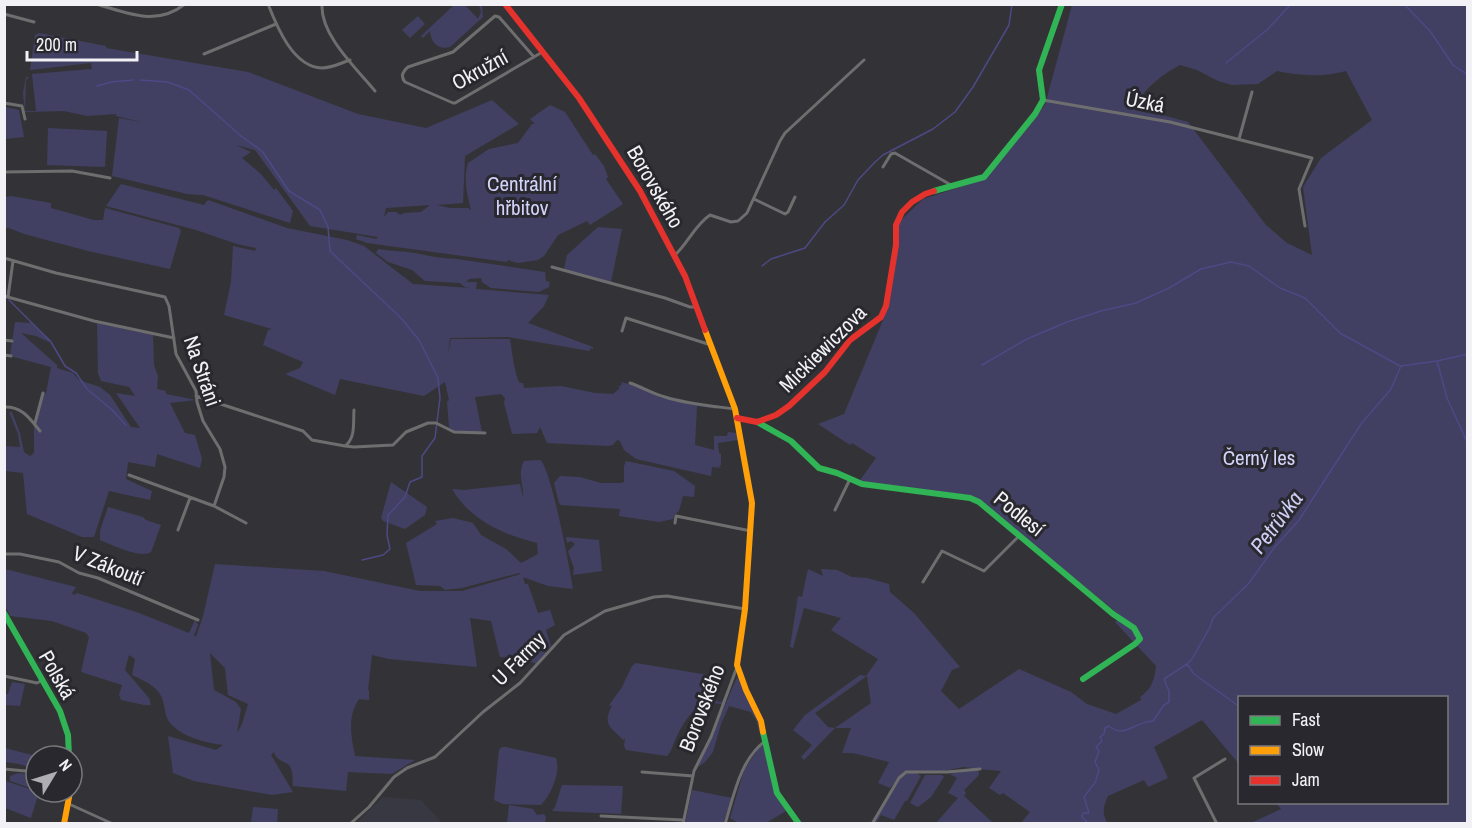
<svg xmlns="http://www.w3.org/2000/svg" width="1472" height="828" font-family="'Archivo Narrow',sans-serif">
	<rect width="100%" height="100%" fill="#333337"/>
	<path fill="#383843" d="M383,797L421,800L442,823H357Z"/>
	<path fill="#414062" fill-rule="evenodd" d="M455,4L465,5L478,19L481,12L479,5H482L483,17L450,47C438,50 431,43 430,31L423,38L421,36Z
		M1072,5H1467V823H1251L1281,809L1276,803L1446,802V698H1240L1239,764L1202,720L1154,747L1168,778L1148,787L1144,780L1108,796C1103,807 1102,812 1107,823H1021L1030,812L1003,793L1000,795L989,788L1001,771L978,769L979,775L964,790L966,793L964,796L992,822L991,823H936L958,798L948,793L957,778L950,774L973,768L963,767L944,771H904L890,788L878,783L889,762L853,753H842L851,728H835L804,760L801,757L812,745L793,730L805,715L860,675L866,676L878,659L831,630L841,618L804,608L793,648L790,647L798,596L802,597L808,569L823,576L821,569L837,570L852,577L867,578L889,584L890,592L914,613L960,667L952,670L941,691L959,709L1019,669L1071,692L1087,704L1116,714L1141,700L1140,697C1151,690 1155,679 1156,666L1115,622L1121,616L978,500L858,483L876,458L852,443L850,445L818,424L844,414L886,313L899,222L923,199L982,180L1045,105ZM1180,65L1197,70L1218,81L1232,85L1258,84L1277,71C1299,76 1325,77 1346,71L1372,120L1321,158L1303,187L1312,255L1287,243L1266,225L1188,122L1136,108C1141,90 1163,74 1180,65ZM867,676L871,703L835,728L828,727L815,713Z
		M418,16L425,24L410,38L402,30Z
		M39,33L106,46V48L248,72L358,114L426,128L492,100L519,124L465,156L463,203L437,205L450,208H468L471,210C467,194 463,179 468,163L489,149L518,143L532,124H535L530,119L550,105L565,112L593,155L595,154L604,166L608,177L606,179L623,204L590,225L587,221L558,235L544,256L538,260L518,263L508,260L507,262L367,243L356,239L357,235L376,239L378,237L310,226L255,150L236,145L251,152L242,158L261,174L274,190L276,188L293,211L290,223L203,195L187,194L112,176L119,118L141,122L116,116V114L87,116L64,111L25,112L23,93L26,77H29L26,80L25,111H36L32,74L92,69L91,63L30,70L35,35ZM430,205L421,212L404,213L400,215L396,212H388L384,217L386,208Z
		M5,107L19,110L24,137L5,139Z
		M48,128L107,131L105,167L47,165Z
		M121,184L204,205L208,200L287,228L347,240L364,246L413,284L470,288L465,287L460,283L425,281L412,270L388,262L376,253L378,249C390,251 402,251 415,253C430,256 443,259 457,259L545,272L546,281L550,282L549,287L539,292L491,288L482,282L481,278L469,279L466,282H477L476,289L549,295L544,306L528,323L593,347V349L590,348V351L508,337L450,338L448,355L451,339H510C511,345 515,378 520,383H523L524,388L561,386L595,393L613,394L620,388L617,386H621L622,382L649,391L659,397L720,409L697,406L695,445L714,450V436H727L728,432L737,433L738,440L718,443L719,453L721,454V465L719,466L721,468L712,467L711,476L636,459L624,450L620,441L617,440L613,445L608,446L547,443L540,427L537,433L512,434L504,403L505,398L501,394L475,397L482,432H453L449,427L447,402L449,400L445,382L424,396L340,379L335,395L285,374L300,368L303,362L263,345L268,330L272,329L224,315L231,282L233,246L255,251L256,248L237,244L196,230L106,206Z
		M11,196L51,203V208L94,220H103L105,208L179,228L181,231L170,269L88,251L24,234L9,228H5V197Z
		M598,227L622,229L611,282L564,269L567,255Z
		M15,322L31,323L51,340L49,342L36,336L21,333L57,365V368L73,373L79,380L100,387L110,395L131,427L140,428L116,393L135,396L129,387L101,381L98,373L97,323L153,335L154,365L158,376L157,389L166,391V394L196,400L170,403L185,433L195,435L202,459L200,468L157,454L155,467L128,462L126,479L152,491L150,500L109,491L94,537H82L27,514L23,473L5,471L4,446L20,447L18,434L9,412H12L20,433L24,452L30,456L34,453V426L44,393H46L51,367L10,356Z
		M540,460C551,467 570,570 573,589L548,586L523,577L525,584H528L538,613L550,610L555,625L546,630L551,646L536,664L518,656L517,658L500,657L491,621L470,618L477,667L389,659L372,655L368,690H369V700L359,699C347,717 351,736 355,756L415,760L392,774L348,772L346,791L293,786C292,780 294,771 289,765C282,760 276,760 274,752L271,755L293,792L272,795L194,781L173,773L168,736L216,750L223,745C206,743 178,736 168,720C165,715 165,707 163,701C159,686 144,681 132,675L135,659L129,655L125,670L149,698L151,705H144L121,700L119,695L122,685L81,672L89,637L86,633L52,621L10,616L5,606V569L76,587L72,593L74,595L77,593L139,613L189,633L195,620L198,625L194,635L196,637L203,616L215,564L324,571L420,591H462L521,574L519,573L462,588L445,590L440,586L416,585L406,543L437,524L435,521L453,518L473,523L481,535L506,549L521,563L538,554L537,543C504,535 470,520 452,489L464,490L520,484L523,497C524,484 517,474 524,461ZM210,653L225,668L228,695L248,704L242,724L237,733L241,709L236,702L214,690Z
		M626,461L674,471L695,486L694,497L683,496L679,511L674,515L673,519L659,522L619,516L620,509L561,505L559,503L554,483L560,476L580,477L601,483H621L624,482V466Z
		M391,482L427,507L425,515L405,529L383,521L381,518Z
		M108,507L143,517L146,520L161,525L151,552C141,559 112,545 100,540V531Z
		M566,537L599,540L602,571L573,575L574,568L568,551L575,544L571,541L567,543Z
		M636,663L714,676L712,683L707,688L706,700L722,702L727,690L722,704L704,702C691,711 683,723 676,738C673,744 672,751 667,756L626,750L624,746L625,738L623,740C611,726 602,727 612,705L609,706L610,704L622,687L632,666Z
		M739,673C743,697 760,716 762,741L756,720L751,712L729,706L721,724L713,752L705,762L698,767Z
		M12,682L25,684L20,706L5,705V694H8Z
		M763,745L775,792L786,811L766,823H738L730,818L744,770L760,746Z
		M506,747L556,758C561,772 551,795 541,805L503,804L494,800L499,750L502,747Z
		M5,748L36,756V769L19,764L5,762Z
		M18,773L36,775V790L10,781V776Z
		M906,773H917L921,776L907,801H905L894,820L881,815L876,823L873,824L901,777Z
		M925,775H942L944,777L931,797L918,807L910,803Z
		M5,781L39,792L31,818L5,808Z
		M562,785L623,786L621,814L552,811L555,807Z
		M692,790L732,798L723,823L685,824Z
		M509,805L533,809L537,815L544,814L546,817L545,823H507Z
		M253,807L278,809L277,823H251Z"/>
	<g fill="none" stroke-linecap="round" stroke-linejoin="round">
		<path stroke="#4c4985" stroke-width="1.5" d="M1404,4L1430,31L1453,65L1468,75
			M1226,63L1268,29L1291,4
			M140,80L168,82L189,90L241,136L262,151L289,191L320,210L328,227L330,251L401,318L419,340L438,378L440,398L435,438L422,456V477L410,482L405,497L388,515L387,535L390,549L383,555L362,560
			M97,86L111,82L133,80
			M762,266L771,259L805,248L825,222L844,205L858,180L875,162L883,155L933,129L955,112L973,87L1009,25L1012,4
			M9,300L51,342L65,366L76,373L87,389L111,409L126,425
			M1437,361L1447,398L1468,444
			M982,365L1027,339L1067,322L1101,311L1136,303L1169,288L1201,269L1231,262L1249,266L1280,288L1305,298L1340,333L1400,366
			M1187,664L1194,674L1240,707
			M1096,779L1099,770L1095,762L1099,751L1096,747L1102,741L1100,737L1104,734L1105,728L1109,726C1125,739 1133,722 1153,721L1164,705L1169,702V691L1164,679L1187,664L1192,659L1210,627L1213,618L1249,583L1274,548L1299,520L1361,424L1391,389L1401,366L1437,361L1468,354
			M1089,824L1082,817L1083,813H1089L1084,797L1096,781"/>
		<path stroke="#6e6e6f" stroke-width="3" d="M96,4C128,13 156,27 185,4
			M268,4C277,27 293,67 322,68C332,68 341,63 350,60
			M322,4C320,35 357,69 375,91
			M4,14L34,22
			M204,54L276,24
			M534,57L499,17L495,16L453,52L408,67C403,71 400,76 405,82L453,103H455L539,54L542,52
			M1043,100L1170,122L1312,158L1299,189L1305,226
			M4,103L22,106L25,119
			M1239,139L1252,92
			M883,167L891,154L895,153L951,185
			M4,172L72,171L110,178
			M754,199L785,214L788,212L795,197
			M675,255C688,243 695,225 710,215L731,222L738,221L747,213L780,141L785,133L864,60
			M4,258L56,273L165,297L169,306L176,354L196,391L197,402L203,421L220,449L225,467L224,477L214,506
			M552,267L665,298L690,307H696
			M4,296L94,321L174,338
			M8,297L13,261
			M622,331L626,318L711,345
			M4,340L12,341
			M4,355L11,356
			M630,383C642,387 653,394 665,397C687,404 712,406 735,409
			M196,396L303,431L312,440L345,446C356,438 353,422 354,410
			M4,407C22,406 30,419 40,431
			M35,423L43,393
			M345,446L354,447L393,445L406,432L428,423H436L454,432L485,433
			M129,475L214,506L246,523
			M835,510L850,479
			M675,523L676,516L751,531
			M178,530L190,498
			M4,554H20L59,562L79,573L98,578L198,620
			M923,582L942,551L984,571L1020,535
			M4,676L37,683L41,681
			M4,769L36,772
			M642,772L693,776
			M69,804L113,824
			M601,816L683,820
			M350,824L369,807L394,777L407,768L435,757L483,712L520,683L564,635L605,611L654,597L667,596L745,609
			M683,824L694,771L711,737L737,667
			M725,824C734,795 740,760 765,741
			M872,824L899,778L906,772H947L980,769
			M1217,824L1194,778L1225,759"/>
		<path stroke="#30b455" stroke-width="6" d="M934,191L984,177L1035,114L1043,100L1039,70L1062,4
			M757,422L791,441L819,468L837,473L862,484L970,498L979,502L1113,614L1134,628L1140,639L1135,644L1083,679
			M4,613L60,711L68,735L69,756
			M763,732L777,793L799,824"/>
		<path stroke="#ff9f0a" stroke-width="6" d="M705,330L735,409L752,503L745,609L737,665L746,690L761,721L763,732
			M64,824L70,792"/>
		<path stroke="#e5322d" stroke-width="6" d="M505,4L579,98L640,191L685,276L705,330
			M737,418L757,422L776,415L789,406L825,372L850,340L881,317L886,306L896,245V225L902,212L912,202L925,194L934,191"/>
	</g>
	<g text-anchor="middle" stroke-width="6" stroke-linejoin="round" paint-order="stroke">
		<g font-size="21" fill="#f2f2f6" stroke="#28282e">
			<text transform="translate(480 70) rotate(-29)" y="7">Okružní</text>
			<text transform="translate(1145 102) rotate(11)" y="7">Úzká</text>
			<text transform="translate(655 187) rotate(60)" y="7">Borovského</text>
			<text transform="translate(823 349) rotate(-45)" y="7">Mickiewiczova</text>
			<text transform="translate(202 371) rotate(71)" y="7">Na Stráni</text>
			<text transform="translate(1019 514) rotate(39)" y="7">Podlesí</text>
			<text transform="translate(108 566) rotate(22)" y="7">V Zákoutí</text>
			<text transform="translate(519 659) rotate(-45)" y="7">U Farmy</text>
			<text transform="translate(57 675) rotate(60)" y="7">Polská</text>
			<text transform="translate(702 708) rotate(-69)" y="7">Borovského</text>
		</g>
		<g font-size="21" fill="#d1d3fa" stroke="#28282e">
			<text x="522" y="191">Centrální<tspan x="522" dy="24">hřbitov</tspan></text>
			<text x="1259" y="465">Černý les</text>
		</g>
		<g font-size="22" font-style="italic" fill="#cdcef5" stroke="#28282e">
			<text transform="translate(1276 522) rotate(-53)" y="8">Petrůvka</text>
		</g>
	</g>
	<rect width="1472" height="828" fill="none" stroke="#f2f2f6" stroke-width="12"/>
	<rect x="1238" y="696" width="210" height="108" fill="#28282e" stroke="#79797e" stroke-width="1.5"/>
	<rect x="1250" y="716" width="30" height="9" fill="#30b455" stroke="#79797e" stroke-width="1.5"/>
	<text x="1292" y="726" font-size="18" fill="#f2f2f6">Fast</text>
	<rect x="1250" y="746" width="30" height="9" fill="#ff9f0a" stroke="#79797e" stroke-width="1.5"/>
	<text x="1292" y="756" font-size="18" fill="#f2f2f6">Slow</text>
	<rect x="1250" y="776" width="30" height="9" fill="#e5322d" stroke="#79797e" stroke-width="1.5"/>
	<text x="1292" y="786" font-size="18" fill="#f2f2f6">Jam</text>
	<g transform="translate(54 774) rotate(52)"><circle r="28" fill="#28282e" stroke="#79797e" stroke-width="1.5"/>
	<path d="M0-4.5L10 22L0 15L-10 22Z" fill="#afafb3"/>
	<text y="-9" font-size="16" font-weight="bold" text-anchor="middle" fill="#f2f2f6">N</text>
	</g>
	<path d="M27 51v9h110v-9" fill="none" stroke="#f2f2f6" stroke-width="3"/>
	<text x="36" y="51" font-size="18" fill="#f2f2f6" stroke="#28282e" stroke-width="4.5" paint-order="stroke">200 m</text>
</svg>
